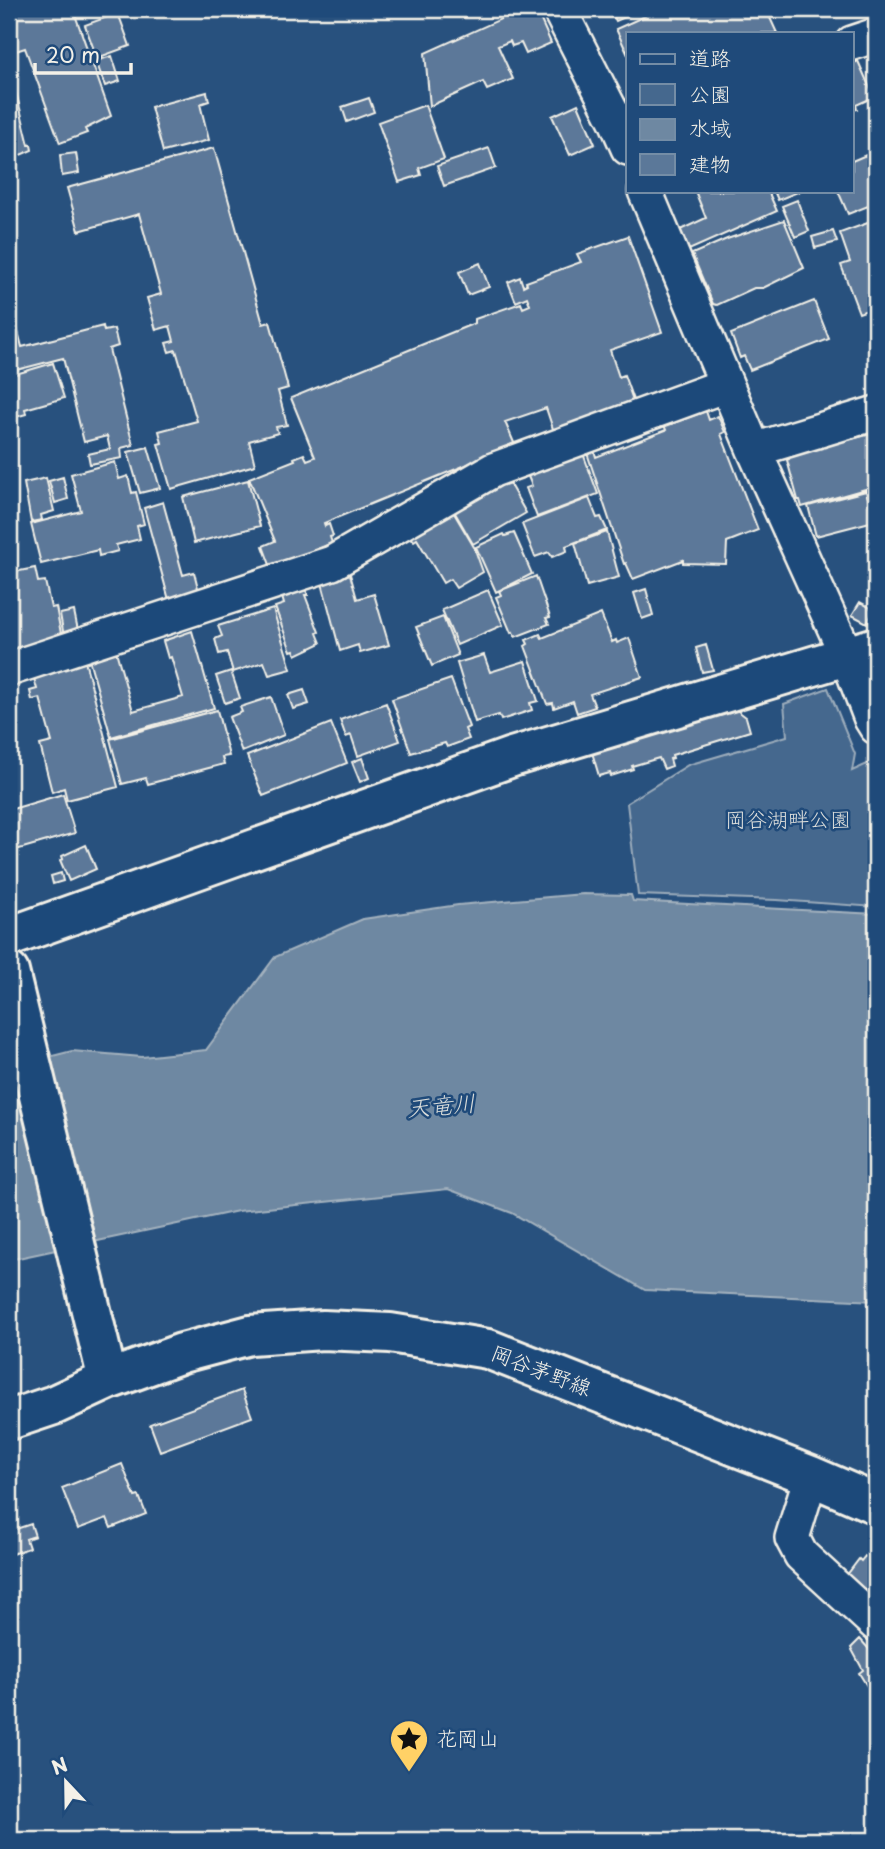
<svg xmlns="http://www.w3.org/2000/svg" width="885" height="1849" font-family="'Playpen Sans','Klee One',sans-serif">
	<rect width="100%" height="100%" fill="#28517e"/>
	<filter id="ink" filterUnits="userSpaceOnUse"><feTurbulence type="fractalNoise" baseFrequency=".0143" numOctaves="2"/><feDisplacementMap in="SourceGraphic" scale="14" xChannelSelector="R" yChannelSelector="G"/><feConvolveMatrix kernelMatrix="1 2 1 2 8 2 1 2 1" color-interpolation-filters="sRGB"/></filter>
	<g filter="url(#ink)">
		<path fill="#45688e" stroke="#9cacbb" stroke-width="2" d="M828,688L855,754L852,771L876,760V907L777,900L638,895L627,803L688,765L787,736L784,704Z"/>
		<path fill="#6e88a2" stroke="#a4b2be" stroke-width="2" d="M583,894L631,895L633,901L876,914V1301L645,1290L512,1213L448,1189L238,1211L9,1260V1067L72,1051L142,1057L206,1050L275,957L363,919L458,905Z"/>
		<path fill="#5b7899" stroke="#f4f1e8" stroke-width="2" d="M9,9H73L111,116L85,129L87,133L60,143L25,48L13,52L9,35Z
			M159,9H186L161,15Z
			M523,9H536L551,43L526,54L521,43L512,46L510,41L498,46L513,79L487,90L483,82L430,106L425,53Z
			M610,9H643L616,21Z
			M649,9H766L777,33H628V55L616,29L645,16L643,12Z
			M118,13L130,46L97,58L85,25Z
			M112,56L120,81L105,86L96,61Z
			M858,61L874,97L856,105L857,109L852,111V64Z
			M12,76L29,145H31L32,150L9,160V77Z
			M207,92L209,101L200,104L209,140L163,152L151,107Z
			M369,98L374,112L347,122L342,107Z
			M578,104L595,144L570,155L552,116Z
			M425,105L444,159L419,168L421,175L399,182L378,122Z
			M214,148L263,324L270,322L288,388L278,391L287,425L276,427L278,433L249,441L255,465L171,489L158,444L162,443L159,431L197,421L176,350L169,352L166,343L174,341L170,326L156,330L147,298L161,294L139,214L79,231L67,188Z
			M489,148L496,168L444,186L437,166Z
			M76,153L79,173L62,176L60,155Z
			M866,155L876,179V215L872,217L868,206L848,214L838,191H852V161Z
			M695,191H768L777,211L689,250L680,230L706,218Z
			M774,191H800L778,200Z
			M797,200L809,231L795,237L782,206Z
			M784,220L804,268L763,288H754L717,305L713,304L692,254L727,239Z
			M876,220V307L859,313L841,265L850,262L840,233Z
			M833,231L837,242L815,248L812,237Z
			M628,236L662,332L610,350L619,377L624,375L634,403L554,432L546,408L505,422L515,445L324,523L325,526L329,524L333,536L330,537L332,543L303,555L306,560L273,573L263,546L275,541L249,478L295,460L294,458L304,454L307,460L315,457L291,398L475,323V319L521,303L523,308L530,305L527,297L516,302L508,282L520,277L523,286L527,284L526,282L581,262L577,254Z
			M480,263L489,287L468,295L459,272Z
			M814,301L829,339L750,370L744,356L740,358L731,334Z
			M14,316L22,347L103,326L104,331L114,329L118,346L109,349L133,445L121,448L122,458L90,464L88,454L110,449L107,436L84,442L63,358L9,372V317Z
			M53,363L64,398L25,409L26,414L9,419V376Z
			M706,411L709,420L718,416L725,432L721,434L758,530L727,542L726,564L683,563V560L633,579L626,563L624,564L586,450L593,447L596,457L666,430L662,420L674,415L676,422Z
			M875,433L876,486L802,507L800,500H798L787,460L789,459L788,455Z
			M148,447L160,488L140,493L128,452Z
			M581,448L598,494L537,517L526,488L532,486L525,469Z
			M115,462L119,479L128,476L132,493L136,492L144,524L137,526L140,539L116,545L118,551L99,556L98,550L41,564L31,524L81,511L71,474Z
			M505,476L526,513L473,544L451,506Z
			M63,477L68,499L55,503L49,481Z
			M46,478L54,511L41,515L42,520L31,522L24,483Z
			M248,480L260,526L194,543L183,497Z
			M866,491L874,521L816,536L808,506Z
			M589,498L597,518L601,517L607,530L566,546L567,551L552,557L549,552L535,557L522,524Z
			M163,502L183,575L194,572L199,592L169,600L144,508Z
			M451,508L474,547L483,572L456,588L450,579L443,583L417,539L414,541L409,534Z
			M607,532L619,577L587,586L575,543Z
			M514,533L532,574L496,592L476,547L504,534L505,536Z
			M35,568L38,582L45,581L51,608L56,607L62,639L9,649V573Z
			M350,574L357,599L374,594L389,645L360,653L358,645L340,651L322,583Z
			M536,576L550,617L546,618L549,624L515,637L513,632L511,633L496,597L501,595L499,591Z
			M305,588L308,595H305L319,632L317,633L321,643L296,655L294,650L291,651L275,607L284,604L282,597Z
			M646,589L653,615L642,619L634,593Z
			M488,590L503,625L457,645L442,610Z
			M860,602L874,610L867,623L852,615Z
			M273,609L291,669L269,675L264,662L233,672L227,652L219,654L215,639L222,636L218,626Z
			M74,611L79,635L64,637L60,614Z
			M601,614L612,642L616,640L617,643L629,638L642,677L590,694L595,707L577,713L573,701L554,708L553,703L547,704L525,646L528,644L526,640L540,634L542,638Z
			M443,617L458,655L432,666L416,627Z
			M192,631L214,708L111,737L89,659L116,651L133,711L183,697L171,657L168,658L163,641Z
			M706,645L713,670L702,672L696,648Z
			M484,655L490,672L525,661L538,701L530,703L532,710L501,720L499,715L475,722L457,663Z
			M85,661L118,787L67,800L64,788L52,792L40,745L52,742L40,698L32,700L30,691L37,689L33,675Z
			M231,671L240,698L225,703L216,676Z
			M451,679L469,727L465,729L469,739L447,747L445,743L411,753L392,699Z
			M304,690L309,704L293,709L288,695Z
			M271,697L284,735L242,752L229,717L242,712L240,707Z
			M386,703L400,741L358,756L351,735L346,737L340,720Z
			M734,708L746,717L750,731L672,755L673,758L670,759L672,766L664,769L659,758L632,766L633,769L611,776L610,773L599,776L591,749L662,728L663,732L672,729L671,725Z
			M217,710L229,756L222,757L224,764L148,784L146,778L122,784L110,739Z
			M331,723L347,763L263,796L247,756Z
			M362,758L369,778L360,782L352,762Z
			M63,794L75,833L9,852V810Z
			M86,845L96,869L69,881L60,860L63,859L62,856Z
			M61,873L63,881L53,884L51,876Z
			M242,1390L252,1417L160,1451L150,1424Z
			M122,1464L135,1497L139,1496L146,1514L111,1528L107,1518L78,1529L62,1488Z
			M9,1510L16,1529L31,1524L35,1536L26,1539L29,1548L9,1555Z
			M865,1556L871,1560L875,1556L876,1558V1609L844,1579L859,1559L861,1561Z
			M860,1639L876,1657V1681L867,1686L859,1673L863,1670L851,1648Z"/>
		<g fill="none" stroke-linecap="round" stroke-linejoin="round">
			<g stroke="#f4f1e8" stroke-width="38">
				<path id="street" d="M559,9L616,121L628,148
					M852,43L876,35
					M645,191L754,450L847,656L871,719L876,727
					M754,450L876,413
					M9,669L332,563L493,470L726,385
					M811,1476L792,1538L801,1555L876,1624"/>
			</g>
			<g stroke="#f4f1e8" stroke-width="44">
				<path id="secondary" d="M9,937L512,757L876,647"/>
			</g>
			<g stroke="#f4f1e8" stroke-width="44">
				<path id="primary" d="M9,972L108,1380
					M9,1420L54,1405L108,1380L182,1353L250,1335L323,1330L390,1333L488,1349L811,1476L876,1504"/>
			</g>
			<use href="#street" stroke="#1f4a7a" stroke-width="33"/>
			<use href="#secondary" stroke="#1f4a7a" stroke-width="38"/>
			<use href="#primary" stroke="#1f4a7a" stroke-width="38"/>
		</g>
	</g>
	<defs>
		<g id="sight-pin" transform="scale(2.0125)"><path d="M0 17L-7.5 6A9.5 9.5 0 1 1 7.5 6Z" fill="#ffd166" stroke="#1f4a7a"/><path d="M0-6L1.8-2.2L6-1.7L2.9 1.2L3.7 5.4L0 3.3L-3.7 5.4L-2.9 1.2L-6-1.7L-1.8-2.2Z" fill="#111"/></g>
	</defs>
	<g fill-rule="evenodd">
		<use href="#sight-pin" x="409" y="1739"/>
	</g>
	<g text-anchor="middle" stroke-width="5" stroke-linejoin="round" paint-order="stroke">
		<g font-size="21" fill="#dadcda" stroke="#1f4a7a">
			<text x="788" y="827">岡谷湖畔公園</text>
		</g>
		<g font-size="21" fill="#f4f1e8" stroke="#1f4a7a">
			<text transform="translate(541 1371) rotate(21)" y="7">岡谷茅野線</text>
		</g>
		<g font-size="21" fill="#f4f1e8" stroke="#1f4a7a" text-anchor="start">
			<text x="436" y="1746">花岡山</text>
		</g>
		<g font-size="23" font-style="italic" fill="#d9dcda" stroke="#1f4a7a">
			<text transform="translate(441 1106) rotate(-5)" y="8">天竜川</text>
		</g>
	</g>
	<rect width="885" height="1849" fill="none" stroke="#1f4a7a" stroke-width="35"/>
	<rect x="18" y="18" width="850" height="1814" fill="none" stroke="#f4f1e8" stroke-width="2.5" filter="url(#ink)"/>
	<rect x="626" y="32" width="228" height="161" fill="#1f4a7a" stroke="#748da6" stroke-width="2"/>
	<rect x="640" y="54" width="35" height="10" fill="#1f4a7a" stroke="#748da6" stroke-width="2"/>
	<text x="689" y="66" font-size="21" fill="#f4f1e8">道路</text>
	<rect x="640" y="84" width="35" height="21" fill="#45688e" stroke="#748da6" stroke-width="2"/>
	<text x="689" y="102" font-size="21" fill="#f4f1e8">公園</text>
	<rect x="640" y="119" width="35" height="21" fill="#6e88a2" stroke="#748da6" stroke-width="2"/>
	<text x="689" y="136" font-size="21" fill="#f4f1e8">水域</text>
	<rect x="640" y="154" width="35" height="21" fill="#5b7899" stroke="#748da6" stroke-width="2"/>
	<text x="689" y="172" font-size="21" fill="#f4f1e8">建物</text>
	<g transform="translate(66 1782) rotate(338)" stroke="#1f4a7a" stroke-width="5" paint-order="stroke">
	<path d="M0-5L12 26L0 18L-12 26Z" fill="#f4f1e8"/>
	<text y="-10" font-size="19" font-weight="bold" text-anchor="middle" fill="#f4f1e8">N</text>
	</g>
	<path d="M35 63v10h96v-10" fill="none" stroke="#f4f1e8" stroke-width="3.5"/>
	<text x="46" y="63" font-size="21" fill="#f4f1e8" stroke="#1f4a7a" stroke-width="5" paint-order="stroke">20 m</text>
</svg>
